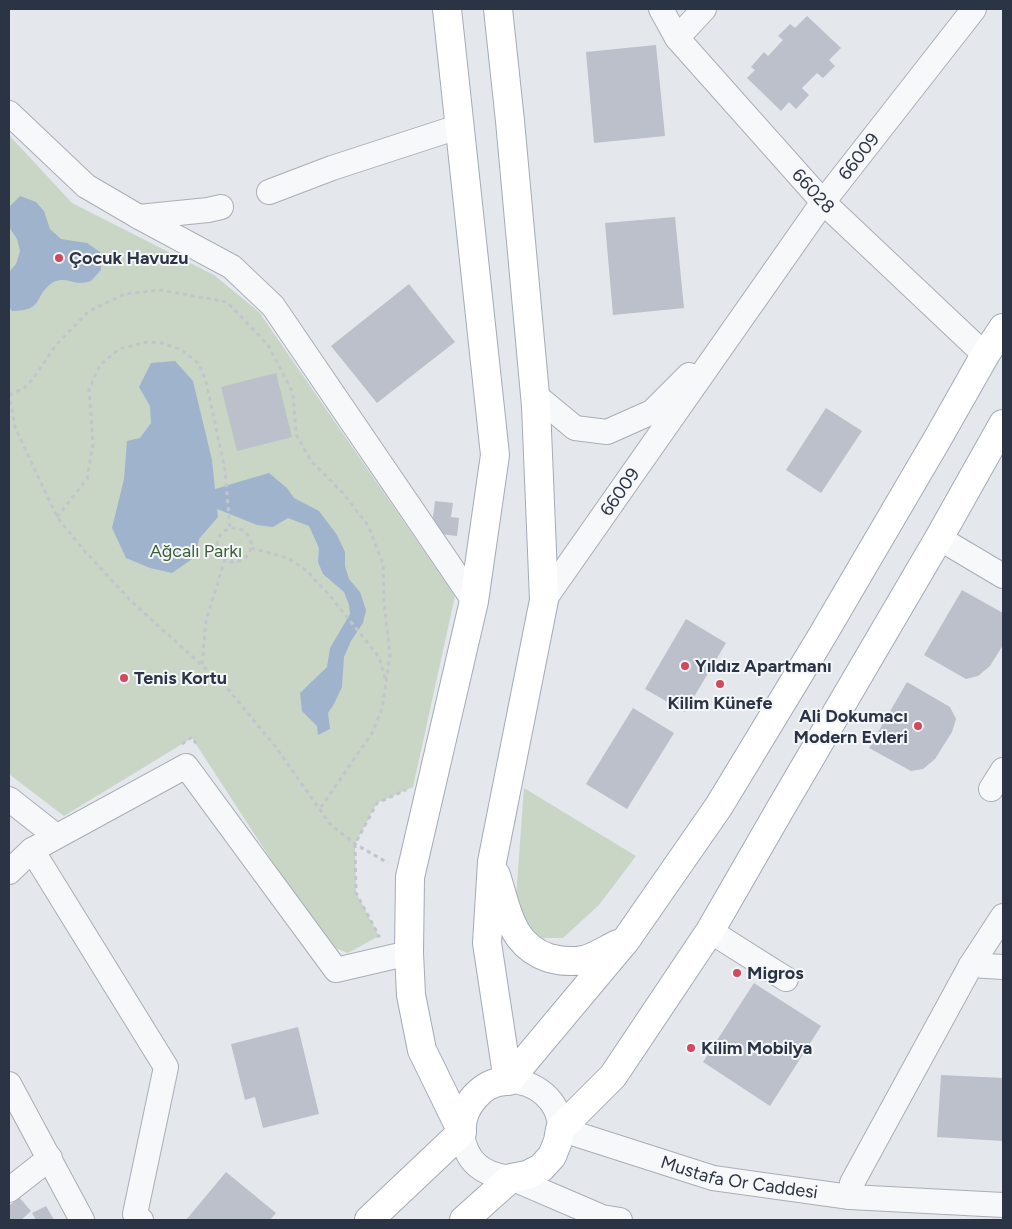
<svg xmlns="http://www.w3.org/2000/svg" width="1012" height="1229" font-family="Figtree,sans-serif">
	<rect width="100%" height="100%" fill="#e4e7ec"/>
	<path fill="#c9d6c5" d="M9,135L72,203L214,275L259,312L455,596L413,787L377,803L355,844L356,893L379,936L348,953L326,944L192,738L64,816L9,774Z
		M524,788L636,856L599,905L563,938H542L523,925L516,898Z"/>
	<path fill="#9fb4cc" d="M20,196L36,202L44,211L50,229L61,239L87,243L100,252L101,270L91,281C88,282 83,283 79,283C70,282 61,277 52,283C33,296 45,311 12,311L9,307V272L16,264L20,251L17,239L9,227V207Z
		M175,361L193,381L212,460L215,489L269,473L287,488L294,498L319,511L337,535L345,552V566L349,579L360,592L366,610L363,623L351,641L344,657L342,687L334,704L328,713L330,729L318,735L317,726L302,711L300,693L327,667L330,648L350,614L349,605L344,592L323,574L318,562L319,548L309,526L288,518L273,527L257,525L217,509L218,517L199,539L195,557L172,573L150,568L126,558L112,528L124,479L127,441L140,438L151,423L150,406L139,387L151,363Z"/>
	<path fill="#bbc0ca" d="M807,16L841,48L829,60L835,66L823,78L817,73L802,88L809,95L796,109L789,102L781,111L747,78L755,70L751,67L764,52L768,56L783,40L778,36L790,24L795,28Z
		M656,45L665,136L594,143L586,52Z
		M675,217L684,308L613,315L605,223Z
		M409,284L455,342L377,403L331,346Z
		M276,373L292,437L237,451L221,387Z
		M826,408L862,431L821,493L786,470Z
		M435,501L453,503L451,517L459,518L457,536L431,533Z
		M962,590L1003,613V645L990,666L978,676L966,679L924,655Z
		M686,619L726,643L685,712L645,689Z
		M907,682L950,707L956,719L952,732L935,759L923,769L911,771L869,748Z
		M633,708L674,733L627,809L586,784Z
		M754,983L821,1026L770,1106L703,1062Z
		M298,1027L319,1114L263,1128L255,1097L245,1100L231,1044Z
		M941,1075L1003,1078V1141L937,1137Z
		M226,1172L276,1213L270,1220H186Z
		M19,1197L31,1211L21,1220H9V1206Z
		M46,1206L54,1220H36L32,1213Z"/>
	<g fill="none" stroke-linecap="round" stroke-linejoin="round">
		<g stroke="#a9aeb7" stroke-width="26">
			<g id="minor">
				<path id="s1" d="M661,9L677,38L823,202L985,355"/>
				<path d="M677,38L704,9"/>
				<path d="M9,113L86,186L139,217L232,267L273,306L474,601"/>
				<path d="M269,192L332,168L461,126"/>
				<path d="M139,217L208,210L221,207"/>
				<path d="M535,395L575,428L607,432L652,412L689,375"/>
				<path d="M939,538L1003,576"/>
				<path id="s2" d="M544,600L823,202L974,9"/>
				<path d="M991,789L1003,770"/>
				<path d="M9,799L56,836"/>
				<path d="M32,850L166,1067L135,1214L141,1220"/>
				<path d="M9,872L32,850L186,766L336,970L409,953"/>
				<path d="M710,931L786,979"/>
				<path d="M971,965L1003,967"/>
				<path id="s3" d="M508,1081C535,1081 560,1100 560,1129L713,1178L850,1197L1003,1205"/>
				<path d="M9,1084L82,1220"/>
				<path d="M462,1132C465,1162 483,1175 511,1178L602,1217L620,1220"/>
				<path d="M9,1190L50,1158"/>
				<path d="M850,1197L852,1183L971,965L1003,916"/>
			</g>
		</g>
		<g stroke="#a3abb8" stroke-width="30">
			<path id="major" d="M447,9L495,455L474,601L410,877L409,953L411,995L422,1050L462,1132
				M498,9L510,121L536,406L544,600L492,862L487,943L508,1081
				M496,875C507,909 510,945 549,958C560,961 572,962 583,960C594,958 607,949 618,944
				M369,1220L462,1132C460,1108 482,1080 508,1081L626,940L719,806L822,636L938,438L985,355L1003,328
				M464,1220L511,1178L527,1175L541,1168L552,1156L558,1141L560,1129L613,1076L710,931L782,806L939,538L1003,424"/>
		</g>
		<path stroke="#c2c5cb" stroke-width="3" stroke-dasharray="4 4" stroke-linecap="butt" d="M9,393L15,427L57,517L82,548L131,601L227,688L275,746L330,824L355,844L388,863
			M9,395L24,388L33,379L56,345L89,311L125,294L160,290L227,302L268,345L293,393L296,434L311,461L343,493L369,527L383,564L384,601L390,656L382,709L372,733L319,810
			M57,517L87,479L93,444L89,389L100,365L119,349L147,342L162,343L182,350L199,364L206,381L225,470L230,529
			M217 545a17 17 0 1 1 34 0a17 17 0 1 1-34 0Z
			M251,548L288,558L307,571L331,597L379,657L386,682
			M202,664L206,621L225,559
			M182,744L192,737L197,745
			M377,937L379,936L356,893L355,844L377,803L406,790"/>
		<use href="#minor" stroke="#f7f8fa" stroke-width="24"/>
		<use href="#major" stroke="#fff" stroke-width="28"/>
	</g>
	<g fill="#d1495b" stroke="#f4f6f9" stroke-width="2">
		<circle cx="59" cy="258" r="5"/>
		<circle cx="685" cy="666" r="5"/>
		<circle cx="124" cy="678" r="5"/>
		<circle cx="720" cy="684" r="5"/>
		<circle cx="918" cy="726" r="5"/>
		<circle cx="737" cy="973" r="5"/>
		<circle cx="691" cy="1048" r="5"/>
	</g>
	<g text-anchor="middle" stroke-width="4" stroke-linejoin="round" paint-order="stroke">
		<g font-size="18" fill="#2b3445" stroke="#f4f6f9">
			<text dy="6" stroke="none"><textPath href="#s2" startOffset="544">66009</textPath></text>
			<text dy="6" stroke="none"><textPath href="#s1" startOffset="238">66028</textPath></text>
			<text dy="6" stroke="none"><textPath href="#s2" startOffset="132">66009</textPath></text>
			<text dy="6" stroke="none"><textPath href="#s3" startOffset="265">Mustafa Or Caddesi</textPath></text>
		</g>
		<g font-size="18" font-weight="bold" fill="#2b3445" stroke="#f4f6f9" text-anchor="start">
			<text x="69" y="264">Çocuk Havuzu</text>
			<text x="695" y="672">Yıldız Apartmanı</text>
			<text x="134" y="684">Tenis Kortu</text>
			<text x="720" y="709" text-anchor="middle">Kilim Künefe</text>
			<text x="908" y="722" text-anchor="end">Ali Dokumacı<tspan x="908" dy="21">Modern Evleri</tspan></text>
			<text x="747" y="979">Migros</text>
			<text x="701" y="1054">Kilim Mobilya</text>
		</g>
		<g font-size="18" fill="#3f6138" stroke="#f4f6f9">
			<text x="196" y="557">Ağcalı Parkı</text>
		</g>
	</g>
	<rect width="1012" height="1229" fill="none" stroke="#2b3445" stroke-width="20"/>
</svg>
